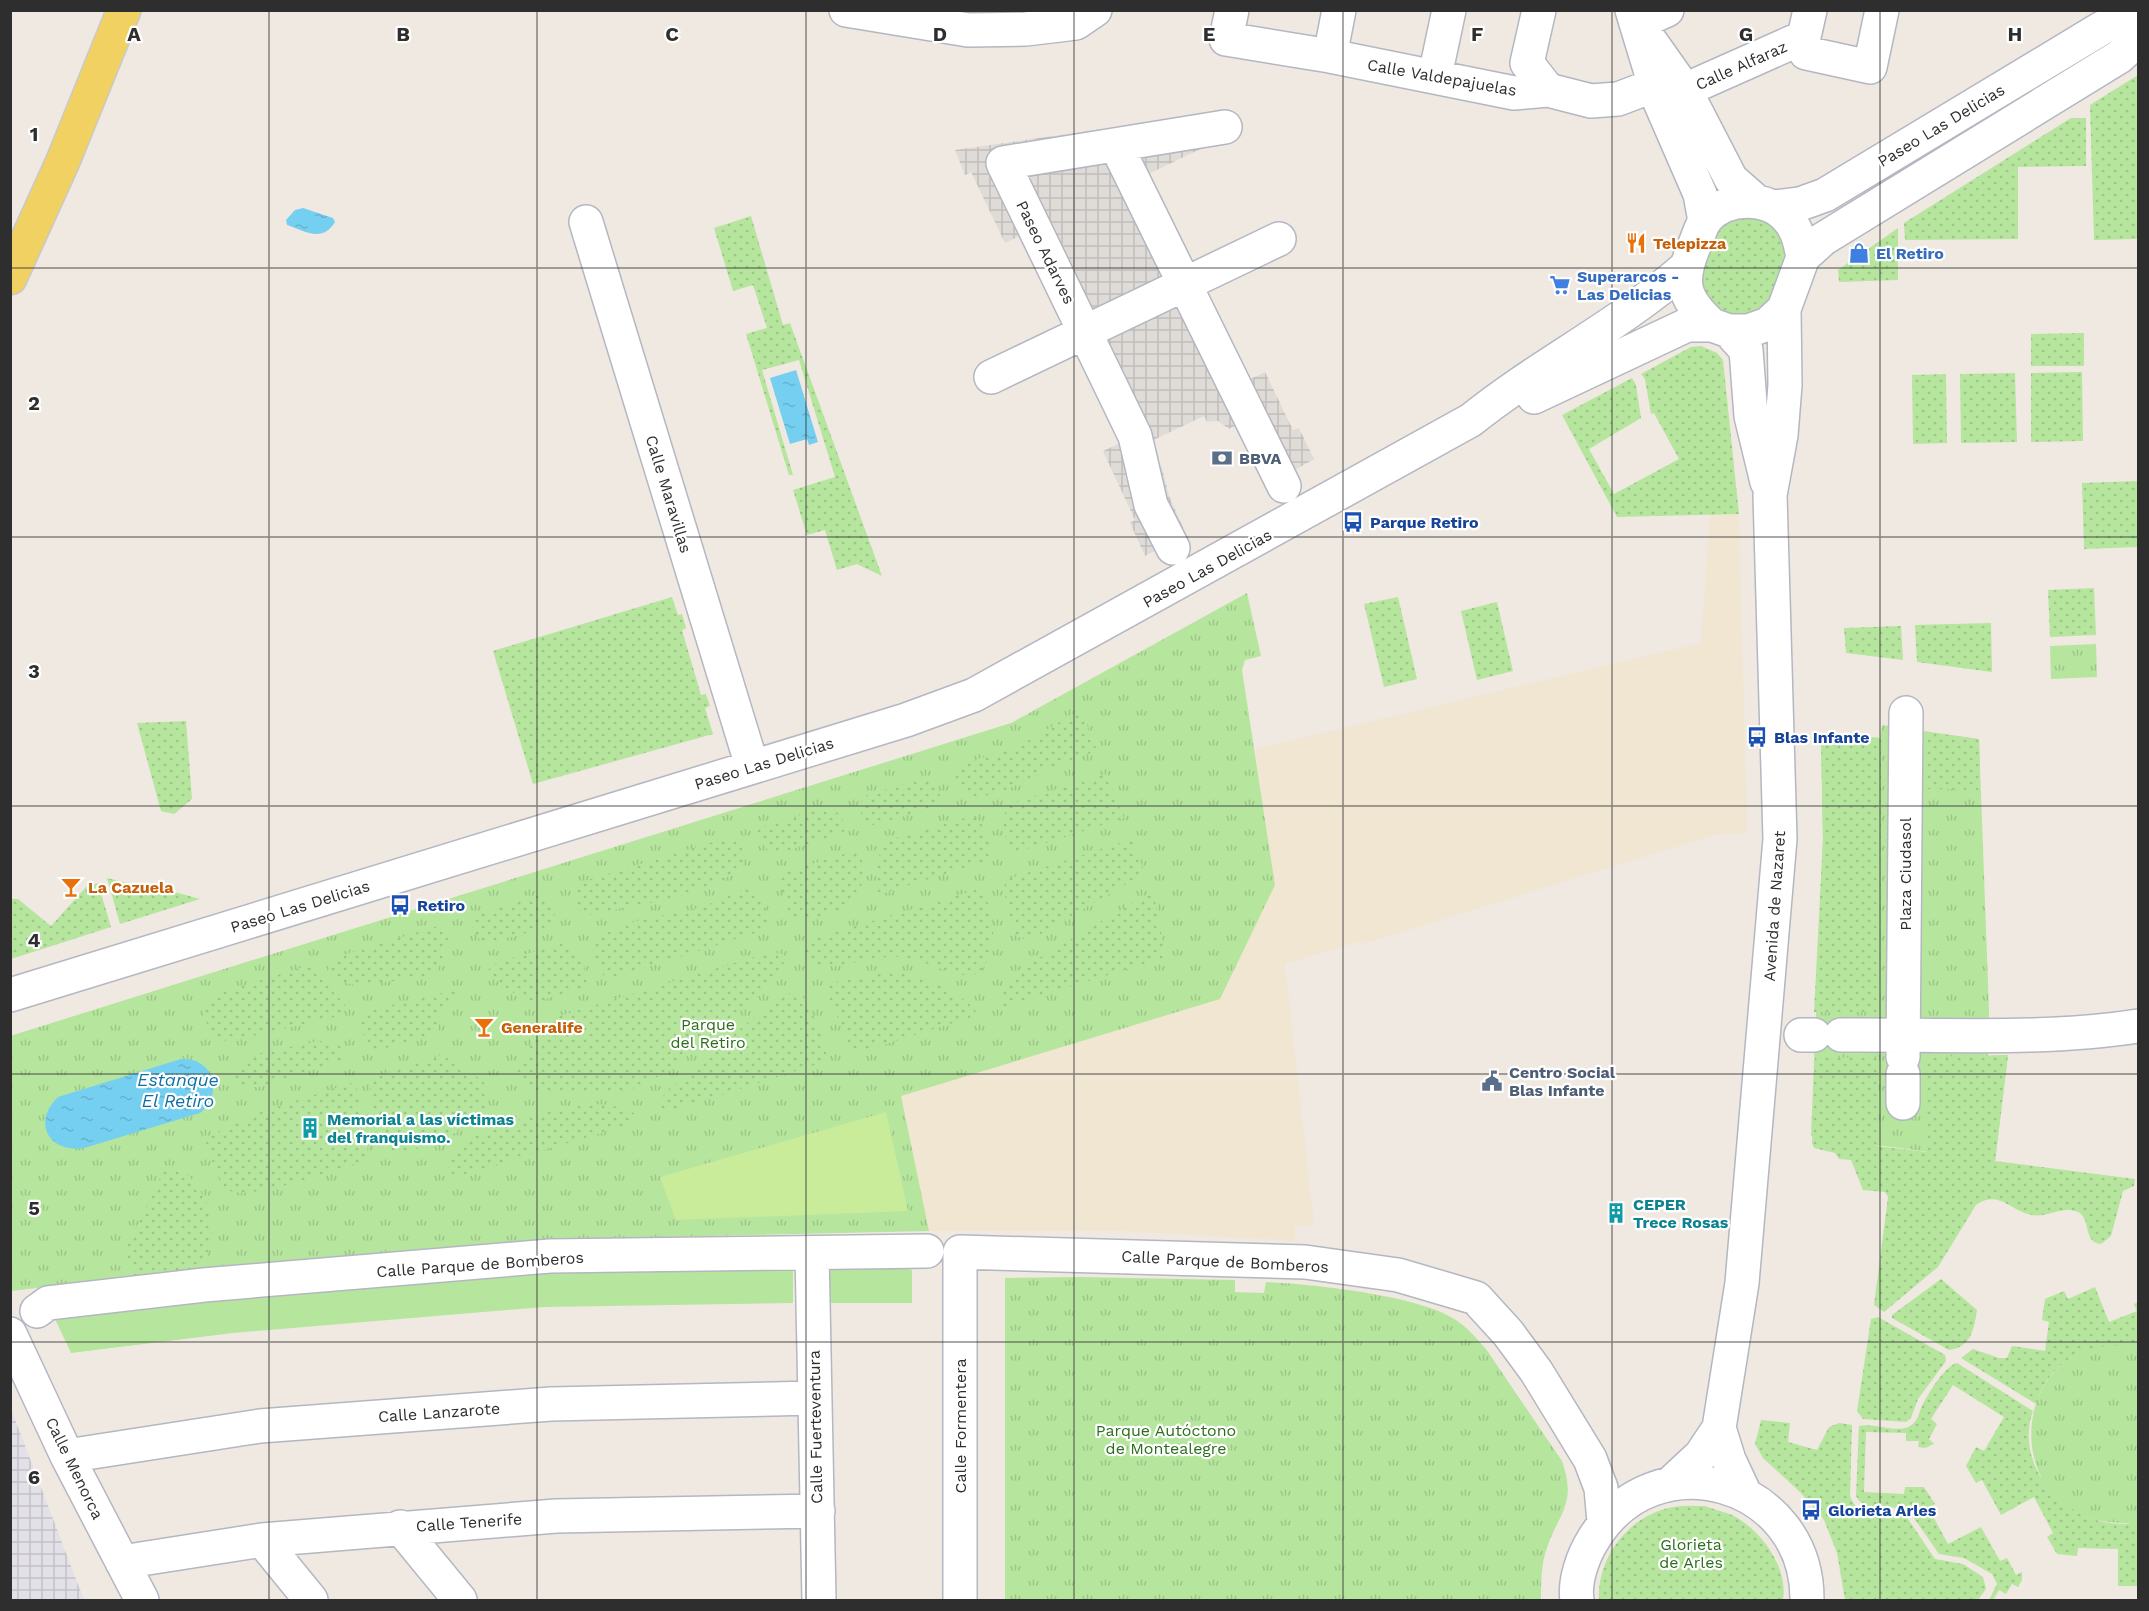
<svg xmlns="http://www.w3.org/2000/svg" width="2149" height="1611" font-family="'Work Sans',sans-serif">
	<defs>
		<pattern id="industrial-grid" width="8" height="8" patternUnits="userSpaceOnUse" patternTransform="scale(1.5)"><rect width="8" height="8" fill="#e3e1e8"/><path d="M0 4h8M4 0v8" fill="none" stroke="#c3c1c7"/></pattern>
		<pattern id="park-tufts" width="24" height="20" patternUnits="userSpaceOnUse" patternTransform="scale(1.5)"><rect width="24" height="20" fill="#b6e59e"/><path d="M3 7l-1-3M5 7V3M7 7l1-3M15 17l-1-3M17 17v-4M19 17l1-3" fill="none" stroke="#9dc588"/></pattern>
		<pattern id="garden-dots" width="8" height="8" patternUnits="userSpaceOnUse" patternTransform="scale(1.5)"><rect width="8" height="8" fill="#b6e59e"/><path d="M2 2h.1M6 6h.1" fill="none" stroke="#9dc588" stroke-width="1.8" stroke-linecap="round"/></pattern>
		<pattern id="plaza-grid" width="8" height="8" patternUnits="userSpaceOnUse" patternTransform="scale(1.5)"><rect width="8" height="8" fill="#dfdcd8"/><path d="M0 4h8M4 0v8" fill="none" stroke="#c0bdba"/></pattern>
		<pattern id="water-ripples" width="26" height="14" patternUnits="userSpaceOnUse" patternTransform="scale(1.5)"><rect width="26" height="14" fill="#75cff0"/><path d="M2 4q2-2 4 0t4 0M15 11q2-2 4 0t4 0" fill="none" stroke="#66b2ce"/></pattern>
	</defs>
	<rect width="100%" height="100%" fill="#efe9e1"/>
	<path fill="url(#industrial-grid)" d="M11,1409L84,1600H11Z"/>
	<path fill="#f0e6d1" d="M1739,514L1747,833L1714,835L1363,944L1361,941L1285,964L1314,1225L1294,1227L1296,1241L1124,1231H929L900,1096L1220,999L1275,885L1255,749L1701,643L1710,515Z"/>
	<path fill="#b6e59e" d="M903,1267L912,1270V1303H830V1269Z
		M793,1268V1303L544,1307L233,1333L71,1353L55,1319L229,1298L540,1274Z"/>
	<path fill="url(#park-tufts)" d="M1247,593L1261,656L1245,660L1242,670L1275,885L1220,999L901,1096L929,1231L566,1239L201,1269L11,1291L10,1036L1011,723Z
		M2096,644L2097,677L2051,679L2050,646Z
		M1882,725L1979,739L1989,1011L1988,1056L2008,1055L1995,1161L1811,1136L1823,839L1821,740L1828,734L1880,738Z
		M1080,1277L1235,1280V1292L1264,1293L1266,1282C1312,1284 1419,1295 1456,1320C1468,1328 1477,1339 1486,1349L1562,1461C1578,1507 1557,1513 1545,1554C1541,1569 1541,1585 1541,1600H1005V1278Z
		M2107,1344H2138V1522L2136,1523C2116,1523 2100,1523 2082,1515C2014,1487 2015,1382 2081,1352C2089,1348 2099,1346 2107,1344Z"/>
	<path fill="url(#garden-dots)" d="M2138,75V239L2094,240L2090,105Z
		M2071,118H2086V166L2018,167V239L1905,240L1904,223Z
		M751,216L783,325L790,323L882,576L857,564L837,570L825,530L807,535L793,490L835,477L799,360L762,370L793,475H789L746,334L767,328L753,285L733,291L714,228Z
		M1740,217C1780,218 1793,242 1778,279C1776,286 1773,294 1769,300C1754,323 1726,317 1710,300C1694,284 1705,250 1717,232C1722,224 1731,221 1740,217Z
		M1898,228V280L1839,282L1838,270Z
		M2084,333V366H2031V334Z
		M1701,346L1717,353L1723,360L1739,514L1617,517L1562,415L1632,378L1636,385L1641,418L1589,449L1614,494L1679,459L1654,413L1651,414L1645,379L1641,374L1691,347Z
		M2082,372L2083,441L2031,442V373Z
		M2015,373L2017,442L1961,443L1960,374Z
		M1946,374L1947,443L1913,444L1912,375Z
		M2138,481V547L2084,549L2082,483Z
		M2094,588L2096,635L2050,637L2048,590Z
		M672,597L678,615L682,614L686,628L682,630L701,695L706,694L710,706L705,708L713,734L533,784L493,651Z
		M1398,597L1417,679L1384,687L1364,604Z
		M1497,602L1513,671L1477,680L1461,611Z
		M1991,623L1992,672L1917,662L1915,625Z
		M1901,626L1903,660L1846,653L1844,628Z
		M1078,711L1086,722L1097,751C1082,756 1067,761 1053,767C1032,776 956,825 955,773L959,765L1021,745Z
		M186,721L192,799L174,814L161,811L137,723Z
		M1926,732L1979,739L1980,790L1926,789Z
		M1828,734L1881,738L1880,1012H1814L1823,839L1821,740Z
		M1106,774L1124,818L1024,850L1014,852L1008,848L1002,818L1010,805L1020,800Z
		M925,777H930L939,788L940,800L933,808L866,827L861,813L862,797Z
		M824,808C837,808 843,817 846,828L842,834L775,854L768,851L757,836L758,828Z
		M972,816C987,823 988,841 992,856L989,860L884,893L876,891C877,871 874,851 892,839Z
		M733,839L742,848L744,864C713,897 633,905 588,915L577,908V892L584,881L713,842Z
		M1132,839L1145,873L1032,939L1026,940L1015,935L1003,888L1008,879Z
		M857,850L861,854C863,865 864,890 856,900C848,911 803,924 791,918L777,877L781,873Z
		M107,878L143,887L146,884L200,899L120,924Z
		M98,883L111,927L11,959V899H18L51,926L87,886Z
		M752,888L761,894L770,924L767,929L613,978L608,979L600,972L592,949C601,921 669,916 694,909C714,904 732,893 752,888Z
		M975,890C1000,899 998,960 977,974C951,980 928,959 901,957C872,955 845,968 817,967L806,956L803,947L806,941Z
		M1153,891L1166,957L1005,1007C992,991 1010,978 1022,968Z
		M541,895L553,902L557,908L551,925L548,927L486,944L482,943L472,928V916Z
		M438,926L446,927L448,939L444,960L436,971L423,978L355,985L342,982L328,971L330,959Z
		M565,943C583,949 584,965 587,982L582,988L528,1004L491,976L488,970L497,962Z
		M771,952L782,954L784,966L780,973C743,1003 671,1083 626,1090C598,1095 568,1087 538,1092L529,1088L511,1069C526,1061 533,1043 534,1027L556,1017Z
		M306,966L312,968L345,1005L339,1016L231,1041L219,1040L209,1029L202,1010L211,996Z
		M892,972C923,975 952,988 975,1009L976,1014L972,1017L860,1052L850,1047L827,992L829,983Z
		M459,989L440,1017L438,1032L373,1052L367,1048L360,1020L363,1012Z
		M796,991C808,996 828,1048 827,1061L665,1113L659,1112L656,1104L670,1088L777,998Z
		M319,1041L336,1043L344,1050L343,1060L259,1087H245L235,1081L236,1067L261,1053Z
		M444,1054C454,1067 465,1071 479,1078C488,1082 489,1101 488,1109C476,1126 404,1164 385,1148C376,1141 376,1123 374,1113C372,1102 368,1087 372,1077Z
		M2008,1055L1995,1161L2135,1179L2134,1186L2123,1191L2111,1236L2101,1244C2082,1242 2092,1219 2078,1212C2064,1205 2046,1218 2032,1215C2010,1211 1999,1189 1976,1205L1938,1267L1884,1312L1874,1305L1888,1197L1885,1192L1863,1190L1851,1160L1839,1159L1835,1153L1814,1148L1812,1143L1815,1058L1879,1057L1878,1146L1926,1152V1057Z
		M351,1083L356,1086C360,1106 376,1143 363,1161C339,1169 248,1202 228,1190C220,1185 218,1173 215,1166C210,1156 202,1146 209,1136L261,1112Z
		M595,1104L611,1105L634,1113L635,1118L624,1126L462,1175L455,1176L448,1170C447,1128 562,1108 595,1104Z
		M175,1166C200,1179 217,1215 211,1243C210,1252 205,1261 201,1269L135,1276L124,1258L126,1243L143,1216L162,1173Z
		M1941,1279L1977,1310C1974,1328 1972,1347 1949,1350L1892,1318V1315Z
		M2095,1287L2109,1322L2137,1311L2134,1304L2138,1302V1344C2093,1343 2051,1355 2036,1404L1961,1358L1973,1349L1999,1358H2007L2012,1346L2045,1351L2049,1322L2042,1320L2045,1299L2064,1291L2068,1299Z
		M1878,1317L1945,1355L1946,1361L1918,1399L1911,1418L1906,1422L1863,1419L1857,1411L1871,1319Z
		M1957,1363L2033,1411C2011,1473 2078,1535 2138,1522V1586H2118V1549L2078,1548L2077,1556L2057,1554L2047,1537L2053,1533L2034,1497L2001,1515L1982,1480L1976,1483L1966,1466L1976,1447L1984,1451L2004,1417L1953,1385L1931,1419L1937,1424L1929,1439L1934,1444L1925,1448L1918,1447L1919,1441H1906V1433L1866,1432L1864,1492L1904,1494L1905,1487H1924L1935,1504L1929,1509L1948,1544L1981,1527L2000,1561L2007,1558L2016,1575L2022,1572V1580L2018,1587L2012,1584L2006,1594L1999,1590L1993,1600H1989L1997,1584L1992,1574L1964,1558L1939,1554L1909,1511C1892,1502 1866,1516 1856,1496L1859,1426C1874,1422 1897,1434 1910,1426C1919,1421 1919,1410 1924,1402C1930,1391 1945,1366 1957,1363Z
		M1761,1420L1790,1423L1788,1442L1817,1450L1829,1427L1839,1423L1852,1425L1850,1496C1861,1525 1884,1506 1906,1516L1935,1559L1963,1564L1983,1577L1986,1589L1978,1600H1845L1837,1553L1824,1520L1800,1492L1763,1458L1755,1444Z
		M1705,1506C1715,1510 1727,1512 1736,1517C1763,1533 1788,1568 1783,1600H1599C1597,1557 1629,1515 1673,1507C1683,1505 1695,1506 1705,1506Z"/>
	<path fill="#c9ec9a" d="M886,1112L908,1211L676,1220L660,1177Z"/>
	<path fill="url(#plaza-grid)" d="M1216,113L1211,144L1144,176L1244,382L1265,372L1293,430L1299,428L1314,459L1266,487L1236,425L1229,429L1218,421L1207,422L1204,416L1149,442L1162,468L1169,496L1186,534L1145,556L1130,523L1135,520L1103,451L1126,440L1026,233L1005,243L971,172L965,175L955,150Z"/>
	<path fill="url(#water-ripples)" d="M303,208L333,218L335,222C323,243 304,231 287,225L286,220L295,210Z
		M796,370L818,442L809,445L807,439L790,444L770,378Z
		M181,1059C214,1057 224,1094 200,1113L84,1148C48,1153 32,1122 58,1097Z"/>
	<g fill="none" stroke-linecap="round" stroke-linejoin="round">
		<g stroke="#b4b7c1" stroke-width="36">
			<path id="minor" d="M846,10L968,30L1026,29L1076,23L1095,10
				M1232,10L1226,39L1330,56L1514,93L1548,90L1591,101L1618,99L1655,85
				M1539,10L1527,63L1548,90
				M1632,10L1660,102L1700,194L1705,221
				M1638,23L1667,10
				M1651,42L1685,90L1731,179L1757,202
				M1806,53L1870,67L1882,10
				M1330,56L1339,10
				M1435,76L1449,10
				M1685,90L1804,37L1810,10
				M1116,145L1284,486
				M1774,207L1800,204L1825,195L2102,28L2138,11
				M586,222L752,766
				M1712,325C1682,298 1679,281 1695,244C1698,237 1701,226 1706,219C1726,196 1768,195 1788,219C1798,230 1800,243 1803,257
				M1729,331L1746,350L1751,416L1767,482
				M991,377L1279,239
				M1534,397L1687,325H1712L1729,331H1748L1768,324L1784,309L1803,257L1823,239L2119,57L2138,40
				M1173,548L1151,505L1135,436L1003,163L1225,127
				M10,995L906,720L974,695L1471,420C1539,365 1619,326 1685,268
				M1801,1035H1814
				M1841,1035C1939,1034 2042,1041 2138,1026
				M1903,1057L1906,713
				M1903,1103V1074
				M812,1253L819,1600
				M37,1311L48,1303L204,1285L550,1256L927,1251
				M10,1334L67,1456L142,1600
				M1719,1428L1729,1460L1744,1492
				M67,1456L260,1426L551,1404L814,1398
				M1671,1483L1701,1455L1719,1428L1742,1283L1780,839L1770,495L1781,435L1785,385L1784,309
				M400,1527L460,1600
				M262,1540L311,1600
				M122,1562L262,1540L556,1516L818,1511
				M960,1600V1252L1305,1262L1398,1275L1476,1298L1508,1333L1536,1371L1590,1459L1601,1488L1604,1522
				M1577,1600C1574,1581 1583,1556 1593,1540C1654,1437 1808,1481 1807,1600"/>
		</g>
		<g stroke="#c9c9c9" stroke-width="36">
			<path id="major" d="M10,278L63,161L124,10"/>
		</g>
		<use href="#minor" stroke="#fff" stroke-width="33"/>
		<use href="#major" stroke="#f2d163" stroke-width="33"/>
	</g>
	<path fill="none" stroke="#2e2e2e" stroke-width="1.5" stroke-opacity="0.55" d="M269,10V1600M537,10V1600M806,10V1600M1074,10V1600M1343,10V1600M1612,10V1600M1880,10V1600M10,268H2138M10,537H2138M10,806H2138M10,1074H2138M10,1342H2138"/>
	<defs>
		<g id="restaurant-bare" transform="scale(1.62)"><path d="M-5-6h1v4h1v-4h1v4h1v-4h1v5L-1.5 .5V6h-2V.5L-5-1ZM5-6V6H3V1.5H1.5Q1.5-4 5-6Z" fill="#e8710a" stroke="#fff" stroke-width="2.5" paint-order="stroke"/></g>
		<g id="shop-bare" transform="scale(1.62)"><path d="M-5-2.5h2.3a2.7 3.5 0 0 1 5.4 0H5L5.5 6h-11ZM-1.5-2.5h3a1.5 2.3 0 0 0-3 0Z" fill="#3f7fe0" stroke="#fff" stroke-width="2.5" paint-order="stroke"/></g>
		<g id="supermarket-bare" transform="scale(1.62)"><path d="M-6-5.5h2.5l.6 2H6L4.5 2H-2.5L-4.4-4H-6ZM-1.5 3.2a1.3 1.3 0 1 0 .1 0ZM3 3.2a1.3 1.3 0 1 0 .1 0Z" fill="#3f7fe0" stroke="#fff" stroke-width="2.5" paint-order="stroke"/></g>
		<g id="bank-bare" transform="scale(1.62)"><path d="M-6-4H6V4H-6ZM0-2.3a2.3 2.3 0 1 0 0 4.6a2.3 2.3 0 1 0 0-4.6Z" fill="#5c6f8a" stroke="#fff" stroke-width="2.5" paint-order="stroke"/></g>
		<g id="bus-bare" transform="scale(1.62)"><path d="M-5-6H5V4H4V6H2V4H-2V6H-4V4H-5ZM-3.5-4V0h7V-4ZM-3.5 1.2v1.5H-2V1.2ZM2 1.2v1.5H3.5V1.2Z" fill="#1a4fb4" stroke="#fff" stroke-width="2.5" paint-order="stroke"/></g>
		<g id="bar-bare" transform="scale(1.62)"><path d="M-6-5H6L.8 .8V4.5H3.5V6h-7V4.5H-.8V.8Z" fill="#e8710a" stroke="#fff" stroke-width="2.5" paint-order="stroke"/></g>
		<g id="civic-bare" transform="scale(1.62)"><path d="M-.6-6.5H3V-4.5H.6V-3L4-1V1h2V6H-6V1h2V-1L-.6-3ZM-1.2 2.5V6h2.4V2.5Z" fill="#5c6f8a" stroke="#fff" stroke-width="2.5" paint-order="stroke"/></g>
		<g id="building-bare" transform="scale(1.62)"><path d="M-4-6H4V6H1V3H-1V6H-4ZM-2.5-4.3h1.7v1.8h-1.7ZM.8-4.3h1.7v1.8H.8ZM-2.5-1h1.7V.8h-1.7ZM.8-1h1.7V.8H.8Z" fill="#0f9aa8" stroke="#fff" stroke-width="2.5" paint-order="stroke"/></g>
	</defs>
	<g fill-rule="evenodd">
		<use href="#restaurant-bare" x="1636" y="243"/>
		<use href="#shop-bare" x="1859" y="253"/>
		<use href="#supermarket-bare" x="1560" y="285"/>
		<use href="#bank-bare" x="1222" y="458"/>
		<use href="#bus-bare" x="1353" y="522"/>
		<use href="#bus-bare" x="1757" y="737"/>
		<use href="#bar-bare" x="71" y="887"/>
		<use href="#bus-bare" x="400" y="905"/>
		<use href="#bar-bare" x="484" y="1027"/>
		<use href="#civic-bare" x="1492" y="1081"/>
		<use href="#building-bare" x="310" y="1128"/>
		<use href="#building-bare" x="1616" y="1213"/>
		<use href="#bus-bare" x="1811" y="1510"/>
	</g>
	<g text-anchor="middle" stroke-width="4.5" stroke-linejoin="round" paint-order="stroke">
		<g font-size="16" fill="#2e2e2e" stroke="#fff">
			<text transform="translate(1741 65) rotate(-24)" y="6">Calle Alfaraz</text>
			<text transform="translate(1442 77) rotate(10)" y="6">Calle Valdepajuelas</text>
			<text transform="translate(1941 125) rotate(-31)" y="6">Paseo Las Delicias</text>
			<text transform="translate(1046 252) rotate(64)" y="6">Paseo Adarves</text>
			<text transform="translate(669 494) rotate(73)" y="6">Calle Maravillas</text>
			<text transform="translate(1207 568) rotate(-29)" y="6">Paseo Las Delicias</text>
			<text transform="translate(764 763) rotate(-17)" y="6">Paseo Las Delicias</text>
			<text transform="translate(1905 874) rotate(-90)" y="6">Plaza Ciudasol</text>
			<text transform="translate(300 906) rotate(-17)" y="6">Paseo Las Delicias</text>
			<text transform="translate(1774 906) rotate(-86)" y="6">Avenida de Nazaret</text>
			<text transform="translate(1225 1261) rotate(3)" y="6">Calle Parque de Bomberos</text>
			<text transform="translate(480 1264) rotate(-4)" y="6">Calle Parque de Bomberos</text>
			<text transform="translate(439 1412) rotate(-4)" y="6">Calle Lanzarote</text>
			<text transform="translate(960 1426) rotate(-90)" y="6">Calle Formentera</text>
			<text transform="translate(815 1427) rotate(-91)" y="6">Calle Fuerteventura</text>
			<text transform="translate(75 1468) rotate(64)" y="6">Calle Menorca</text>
			<text transform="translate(469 1522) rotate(-4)" y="6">Calle Tenerife</text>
		</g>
		<g font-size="16" font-weight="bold" fill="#c56008" stroke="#fff" text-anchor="start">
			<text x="1653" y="249">Telepizza</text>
			<text x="88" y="893">La Cazuela</text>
			<text x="501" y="1033">Generalife</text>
		</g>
		<g font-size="16" font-weight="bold" fill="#366cbe" stroke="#fff" text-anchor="start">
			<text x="1876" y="259">El Retiro</text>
			<text x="1577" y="282">Superarcos -<tspan x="1577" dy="18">Las Delicias</tspan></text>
		</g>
		<g font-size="16" font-weight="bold" fill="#4e5e75" stroke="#fff" text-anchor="start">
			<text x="1239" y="464">BBVA</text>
			<text x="1509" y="1078">Centro Social<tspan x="1509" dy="18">Blas Infante</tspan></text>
		</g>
		<g font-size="16" font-weight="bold" fill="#164399" stroke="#fff" text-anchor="start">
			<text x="1370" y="528">Parque Retiro</text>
			<text x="1774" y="743">Blas Infante</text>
			<text x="417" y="911">Retiro</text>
			<text x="1828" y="1516">Glorieta Arles</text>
		</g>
		<g font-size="16" fill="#2c6e1b" stroke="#fff">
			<text x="708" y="1030">Parque<tspan x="708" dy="18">del Retiro</tspan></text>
			<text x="1166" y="1436">Parque Autóctono<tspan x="1166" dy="18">de Montealegre</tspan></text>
			<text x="1691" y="1550">Glorieta<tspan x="1691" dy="18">de Arles</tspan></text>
		</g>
		<g font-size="16" font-weight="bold" fill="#0d838f" stroke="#fff" text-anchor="start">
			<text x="327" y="1125">Memorial a las víctimas<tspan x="327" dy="18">del franquismo.</tspan></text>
			<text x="1633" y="1210">CEPER<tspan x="1633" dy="18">Trece Rosas</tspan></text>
		</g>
		<g font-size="18" font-style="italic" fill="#0d6fa3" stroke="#fff">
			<text x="178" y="1086">Estanque<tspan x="178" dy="21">El Retiro</tspan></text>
		</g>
	</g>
	<g font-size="20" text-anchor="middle" font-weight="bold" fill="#2e2e2e" stroke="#fff" stroke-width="4.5" stroke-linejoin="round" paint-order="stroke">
		<text x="134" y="41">A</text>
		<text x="403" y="41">B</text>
		<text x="672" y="41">C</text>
		<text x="940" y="41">D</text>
		<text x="1209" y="41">E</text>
		<text x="1477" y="41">F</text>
		<text x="1746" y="41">G</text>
		<text x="2015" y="41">H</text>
		<text x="34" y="141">1</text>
		<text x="34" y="410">2</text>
		<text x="34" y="678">3</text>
		<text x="34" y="947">4</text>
		<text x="34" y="1215">5</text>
		<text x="34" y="1484">6</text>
	</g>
	<rect width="2149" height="1611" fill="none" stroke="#2e2e2e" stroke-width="24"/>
</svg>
